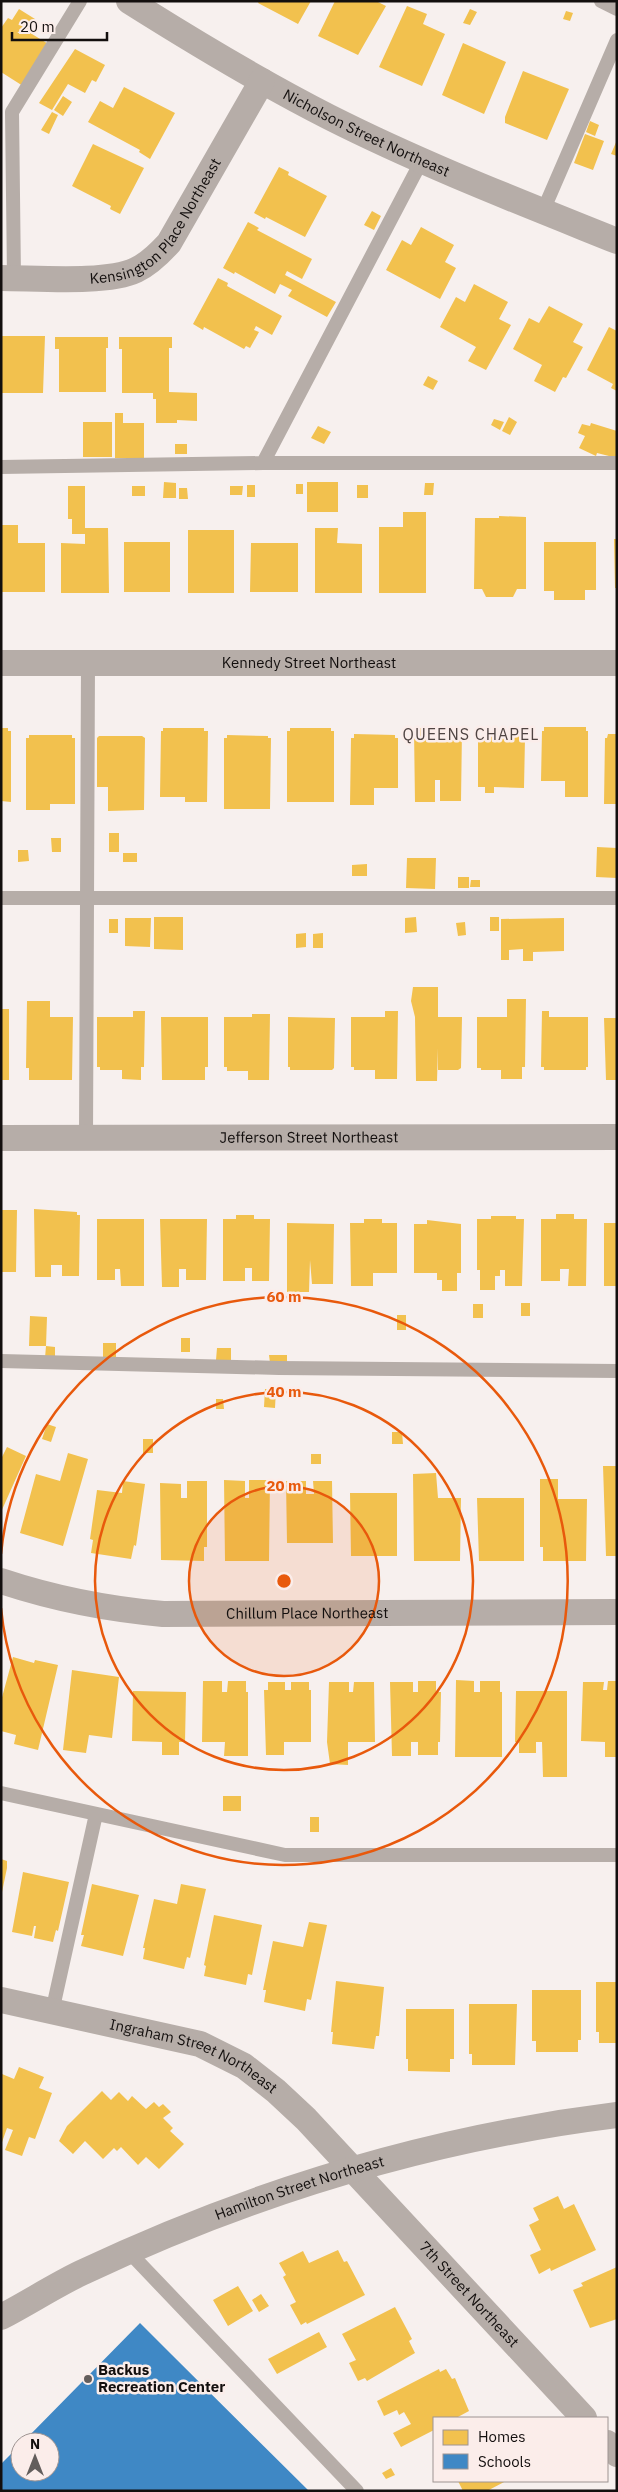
<svg xmlns="http://www.w3.org/2000/svg" width="618" height="2492" font-family="'IBM Plex Sans',sans-serif">
	<rect width="100%" height="100%" fill="#f7f0ee"/>
	<path fill="#f2c14e" d="M259,1H311L298,24L258,3Z
		M335,1H376L386,6L358,55L318,36Z
		M407,6L427,14L423,24L445,34L422,86L379,67Z
		M19,9L35,19L27,31L50,45L23,86L1,72V28L8,18L12,20Z
		M470,9L477,12L470,25L463,23Z
		M566,11L573,13L570,21L563,19Z
		M463,43L506,62L484,114L442,95Z
		M75,49L105,65L96,82L92,80L85,93L68,84L52,110L39,103Z
		M523,71L569,89L547,140L505,123V117Z
		M124,87L175,113L150,159L139,152L140,150L88,122L100,101L113,108Z
		M63,96L72,102L63,116L54,110Z
		M52,112L58,115L49,134L41,130Z
		M590,121L599,125L595,136L586,132Z
		M585,134L604,141L593,170L574,163Z
		M617,140V156L611,154Z
		M93,144L144,168L120,214L110,209L111,206L72,186Z
		M279,167L289,172L288,175L327,196L305,237L266,217L265,219L254,213Z
		M372,211L381,216L374,230L364,225Z
		M248,222L259,228L257,230L312,259L302,279L287,271L285,275L336,302L327,317L288,296L292,290L280,284L275,294L235,272L234,274L223,268Z
		M421,227L454,245L445,262L456,268L440,299L386,270L402,240L411,245Z
		M218,278L228,283L227,286L282,316L272,335L256,326L254,330L259,332L250,348L246,346L244,349L204,327L203,330L193,324Z
		M474,284L508,302L499,319L511,325L486,370L468,361L476,347L440,327L456,297L465,302Z
		M549,306L583,324L573,342L583,347L566,378L563,377L555,392L534,381L542,365L513,349L529,318L539,323Z
		M609,327L617,331V391L611,388L613,384L587,370Z
		M1,336H45L43,393H1Z
		M55,337H108V348H106V392H59V349H55Z
		M119,337H172V348H169V392L197,393V421L177,420V423H156V399H153V393H122V349H119Z
		M428,376L438,381L433,390L423,385Z
		M115,413H123V423H144V458H115Z
		M509,417L517,422L510,435L502,431Z
		M494,419L504,422L500,430L491,425Z
		M83,422H112V457H83Z
		M591,423L617,431V458L597,453L596,456L579,448L585,436L578,433L582,424L590,426Z
		M318,426L331,432L324,444L311,438Z
		M175,444H187V454H175Z
		M164,482L176,483V498H163Z
		M307,482H338V512H307Z
		M425,483H434L433,495H424Z
		M296,484H303V494H296Z
		M247,485H255V497H247Z
		M357,485H368V498H357Z
		M68,486H85V528H108L109,593H61V543L85,544V534H72V519H68Z
		M132,486H145V496H132Z
		M230,486H243L242,495H230Z
		M179,488H187L188,499H179Z
		M403,512H426V593H379V527H403Z
		M499,516L526,517V589H517L513,597H486L482,589H474L475,518H499Z
		M1,525H18V543H45V592H1Z
		M315,528H338L337,543L362,544V593H315Z
		M188,530H234V593H188Z
		M614,539H617V588H615Z
		M124,542H170V592H124Z
		M544,542H596V590H585V600H554V591H544Z
		M251,543H298V592H250Z
		M544,727H586V731H588V797H565V781H541L542,731H544Z
		M1,728H8V731H11V802L1,801Z
		M163,728H204V731H208L207,802H185V797H160L161,731H163Z
		M290,728H331V731H334V802H287V731H290Z
		M417,728H458V730H462L461,801H440V780H435V802H415L414,730Z
		M354,734L395,735V738H398V788H374V805H350L351,738H354Z
		M608,734H617V804H604L605,738H607Z
		M29,735H72V738H75V804H50V810H26V738H29Z
		M227,735L268,736V738H271L270,809H224V738H227Z
		M481,735H521V738H525L524,788L494,787V793H485V787H478V738H481Z
		M99,736H142L145,738L144,810L108,811V787H97V738Z
		M109,833H119V852H109Z
		M51,838H61V852H52Z
		M597,847L617,848V878L596,877Z
		M18,850H28L29,861L18,862Z
		M123,853H137V862H123Z
		M407,858H436L435,889L406,888Z
		M367,864V876H352V865Z
		M458,877H469V888H458Z
		M471,880H480V887H470Z
		M154,917H183V950L154,949Z
		M416,917L417,932L405,933V918Z
		M490,917H499V931H490Z
		M125,918H151L150,947L125,946Z
		M564,918V951L533,952V961H523V949L509,950V960H501V919Z
		M109,919H118V933H109Z
		M465,922L466,935L458,936L456,923Z
		M306,933V947L296,948V934Z
		M323,933V948H313V934Z
		M413,987H438V1017H462L461,1068L458,1070H438V1048L437,1081H416L415,1017L411,1001Z
		M507,999H526L525,1067H522V1079H501V1070H481V1068H477V1017H507Z
		M27,1001H50V1017H73L72,1080H29V1068H26Z
		M1,1009H9V1080H1Z
		M133,1011H145L144,1067H141V1080L122,1079V1070H100V1067H97V1017H133Z
		M385,1011H398L397,1079H375V1070H354V1067H351V1017H385Z
		M542,1011H549V1017H588V1067H586V1070H544V1067H541Z
		M252,1014H270L269,1080H248V1071H227V1067H224V1017H252Z
		M161,1017H208V1067H205V1080H162Z
		M288,1017L335,1018L334,1068L332,1070H290V1067H288Z
		M604,1018H617V1080H606Z
		M34,1209L77,1212V1215H80L79,1276H62V1265H51V1277H35Z
		M1,1210H17L16,1272H1Z
		M556,1214H574V1219H587L586,1286H568L569,1269H560V1281H541V1219H556Z
		M236,1215H254V1219H270L269,1281H252V1268H245V1281H223V1219H236Z
		M491,1216H516V1219H524L522,1286H505V1270H500V1276H495V1290H480V1270H477V1219H491Z
		M97,1219H144V1286H121L120,1269H115V1280H97Z
		M160,1219H207L206,1280H186V1269H179V1287H162Z
		M364,1219H382V1223H397V1273H373V1286H351L350,1223H364Z
		M427,1220L461,1224V1273H457V1291H442V1280H437V1273H414V1224H427Z
		M287,1223L334,1224L333,1284H312L310,1260L309,1292H287Z
		M604,1223H617V1286H604Z
		M521,1303H530V1316H521Z
		M473,1304H483V1318H473Z
		M397,1315H406V1330H397Z
		M30,1316L47,1317L46,1346H29Z
		M181,1338H190V1352H181Z
		M103,1343H116V1358L103,1359Z
		M46,1346L55,1347V1358H45Z
		M217,1348H231V1360H216Z
		M269,1355H287V1363H270Z
		M265,1389H276L275,1408L264,1407Z
		M216,1399H223L224,1409H216Z
		M47,1424L56,1427L51,1442L42,1439Z
		M392,1432H402L403,1444H392Z
		M143,1439H153V1453H143Z
		M7,1447L26,1456L1,1512V1459Z
		M68,1453L88,1459L63,1546L20,1533L36,1474L60,1481Z
		M311,1454H321V1464H311Z
		M603,1466H617V1556H606Z
		M436,1473L438,1498H461L460,1561H414L413,1474Z
		M540,1479H558V1499H587L586,1561H543V1547H540Z
		M224,1480L245,1481V1498H249V1480H270L269,1561H225Z
		M123,1481L145,1484L136,1546L134,1545L131,1559L91,1553L93,1540L90,1539L97,1490L122,1493Z
		M187,1481H207V1547H204V1561L161,1560L160,1483L181,1484V1498H187Z
		M286,1481H306V1494H314L313,1481H332L333,1543H287Z
		M350,1493H397V1556H351Z
		M477,1498H524V1561H479Z
		M13,1657L34,1663L35,1660L58,1665L38,1750L14,1744L16,1735L1,1731V1701Z
		M72,1670L119,1677L112,1738L89,1735L86,1753L63,1750Z
		M456,1680L474,1681V1692H480V1681H500V1692H502V1757H455Z
		M203,1681H222V1692H227L228,1681H246V1692H248V1756H224L225,1742H202Z
		M418,1681H436V1692H441L440,1742H438V1755H418V1742H411V1756H392L390,1682H413V1692H418Z
		M608,1681H617V1757H605V1742L581,1741L583,1682H604L603,1690H607Z
		M268,1682H285V1690H291V1682H309V1690H311V1742H284V1755H266L264,1690H268Z
		M329,1682H349V1692H353L354,1682H374L375,1742H348V1765L330,1764L327,1742Z
		M133,1691L186,1692L185,1742H179V1755H162V1742L132,1741Z
		M516,1691H567V1777H543L542,1742H536V1753H519V1742H515Z
		M223,1796H241V1811H223Z
		M310,1817H319V1832H310Z
		M1,1859L7,1861V1868L2,1892Z
		M23,1872L69,1882L58,1931L56,1930L53,1942L34,1938L36,1926H34L32,1936L12,1932Z
		M92,1884L139,1895L123,1956L81,1946L84,1935H81Z
		M181,1884L206,1889L190,1958L187,1957L184,1969L143,1959L145,1948H143L154,1899L177,1904Z
		M214,1915L262,1925L252,1975L248,1974L246,1985L204,1976L206,1966L204,1965Z
		M309,1922L327,1925L311,2000L307,1999L305,2011L264,2002L266,1990H263L273,1941L303,1947Z
		M336,1981L384,1987L379,2036H376L374,2049L332,2044L333,2032H331Z
		M596,1982H617V2043H599V2032H596Z
		M532,1990H581V2040H578V2052H536V2041H532Z
		M469,2004H517L515,2065H472V2054H469Z
		M406,2009H454V2059H450V2072L408,2071V2059H406Z
		M19,2067L44,2077L39,2088L52,2093L35,2139L29,2137L22,2156L5,2150L13,2130L7,2128L1,2145V2076L2,2074L14,2079Z
		M102,2091L111,2100L119,2092L128,2101L132,2096L146,2109L154,2102L159,2107L163,2104L171,2112L163,2118L173,2128L170,2131L184,2144L159,2169L146,2157L138,2165L121,2147L117,2151L114,2148L103,2159L85,2141L73,2154L59,2141L67,2126Z
		M558,2196L564,2209L574,2204L596,2250L551,2271L550,2268L539,2274L530,2255L541,2250L529,2225L539,2220L533,2208Z
		M338,2250L344,2262L347,2261L365,2295L307,2324L306,2322L301,2325L290,2305L296,2302L283,2277L286,2275L279,2263L303,2251L309,2263Z
		M617,2267V2319L590,2328L573,2290L583,2286L581,2283Z
		M238,2286L253,2311L228,2326L213,2300Z
		M261,2294L269,2306L259,2312L252,2300Z
		M395,2307L412,2339L409,2341L415,2353L367,2381L365,2378L358,2381L349,2363L356,2360L342,2334Z
		M319,2332L327,2347L277,2374L268,2359Z
		M439,2369L440,2372L446,2369L452,2379L455,2378L469,2411L456,2418H434V2430L401,2447L393,2433L411,2424L404,2412L399,2415L397,2410L384,2416L377,2401Z
		M391,2468L395,2475L386,2479L382,2473Z
		M458,2481H506L487,2491H463Z"/>
	<path fill="#3f88c5" d="M140,2323L171,2354L309,2491H1V2464L20,2445V2472H50V2442H23Z"/>
	<g fill="none" stroke-linecap="round" stroke-linejoin="round">
		<path stroke="#b6ada8" stroke-width="14" d="M601,1L617,9
			M543,211L617,40
			M14,278L12,112L80,1
			M263,463L422,160
			M1,467L263,463H617
			M1,898H617
			M86,1138L88,663
			M1,1361L279,1368L617,1371
			M1,1793L285,1855H617
			M52,2012L96,1814
			M129,2252L357,2491"/>
		<g stroke="#b6ada8" stroke-width="26">
			<path id="s1" d="M129,1C194,42 260,82 329,117C422,164 520,202 617,241"/>
			<path id="s2" d="M1,278C36,278 107,284 136,270C149,264 159,254 169,243L262,81"/>
			<path id="s3" d="M1,663H617"/>
			<path id="s4" d="M1,1138L617,1137"/>
			<path id="s5" d="M1,1581C55,1599 107,1609 163,1614L617,1612"/>
			<path id="s6" d="M1,2000L200,2044L244,2066L276,2091L306,2119L584,2418"/>
			<path id="s7" d="M1,2317C28,2303 54,2286 81,2273C250,2193 431,2138 617,2115"/>
			<path d="M607,2443L617,2454"/>
		</g>
	</g>
	<circle cx="284" cy="1581" r="95" fill="#e8590c" fill-opacity=".12"/>
	<g fill="none" stroke="#e8590c" stroke-width="2.5">
		<circle cx="284" cy="1581" r="95"/>
		<circle cx="284" cy="1581" r="189"/>
		<path d="M1 1554A284 284 0 1 1 1 1608"/>
	</g>
	<circle fill="#635e5c" stroke="#fbedea" stroke-width="2" cx="88" cy="2379" r="5"/>
	<g text-anchor="middle" stroke-width="5" stroke-linejoin="round" paint-order="stroke">
		<g font-size="15" fill="#130f0e" stroke="#fbedea">
			<text dy="5" stroke="none"><textPath href="#s1" startOffset="272">Nicholson Street Northeast</textPath></text>
			<text dy="5" stroke="none"><textPath href="#s2" startOffset="182">Kensington Place Northeast</textPath></text>
			<text dy="5" stroke="none"><textPath href="#s3" startOffset="308">Kennedy Street Northeast</textPath></text>
			<text dy="5" stroke="none"><textPath href="#s4" startOffset="308">Jefferson Street Northeast</textPath></text>
			<text dy="5" stroke="none"><textPath href="#s5" startOffset="310">Chillum Place Northeast</textPath></text>
			<text dy="5" stroke="none"><textPath href="#s6" startOffset="202">Ingraham Street Northeast</textPath></text>
			<text dy="5" stroke="none"><textPath href="#s7" startOffset="326">Hamilton Street Northeast</textPath></text>
			<text dy="5" stroke="none"><textPath href="#s6" startOffset="574">7th Street Northeast</textPath></text>
		</g>
		<g font-size="15" font-weight="bold" fill="#130f0e" stroke="#fbedea" text-anchor="start">
			<text x="98" y="2375">Backus<tspan x="98" dy="17">Recreation Center</tspan></text>
		</g>
		<g font-size="16" letter-spacing="1" fill="#4f4442" stroke="#fbedea">
			<text x="471" y="740">QUEENS CHAPEL</text>
		</g>
	</g>
	<circle cx="284" cy="1581" r="8" fill="#e8590c" stroke="#fbedea" stroke-width="2.5"/>
	<g font-size="15" text-anchor="middle" font-weight="bold" fill="#e8590c" stroke="#fbedea" stroke-width="5" stroke-linejoin="round" paint-order="stroke">
		<text x="284" y="1302">60 m</text>
		<text x="284" y="1397">40 m</text>
		<text x="284" y="1491">20 m</text>
	</g>
	<rect width="618" height="2492" fill="none" stroke="#130f0e" stroke-width="5"/>
	<rect x="433" y="2417" width="175" height="65" fill="#fbedea" stroke="#9e9492"/>
	<rect x="443" y="2430" width="25" height="15" fill="#f2c14e" stroke="#9e9492"/>
	<text x="478" y="2442" font-size="15" fill="#130f0e">Homes</text>
	<rect x="443" y="2454" width="25" height="15" fill="#3f88c5" stroke="#9e9492"/>
	<text x="478" y="2467" font-size="15" fill="#130f0e">Schools</text>
	<g transform="translate(35 2457)"><circle r="24" fill="#fbedea" stroke="#9e9492"/>
	<path d="M0-4L9 19L0 12L-9 19Z" fill="#635e5c"/>
	<text y="-8" font-size="14" font-weight="bold" text-anchor="middle" fill="#130f0e">N</text>
	</g>
	<path d="M12 32v8h95v-8" fill="none" stroke="#130f0e" stroke-width="2.5"/>
	<text x="20" y="32" font-size="15" fill="#130f0e" stroke="#fbedea" stroke-width="4" paint-order="stroke">20 m</text>
</svg>
